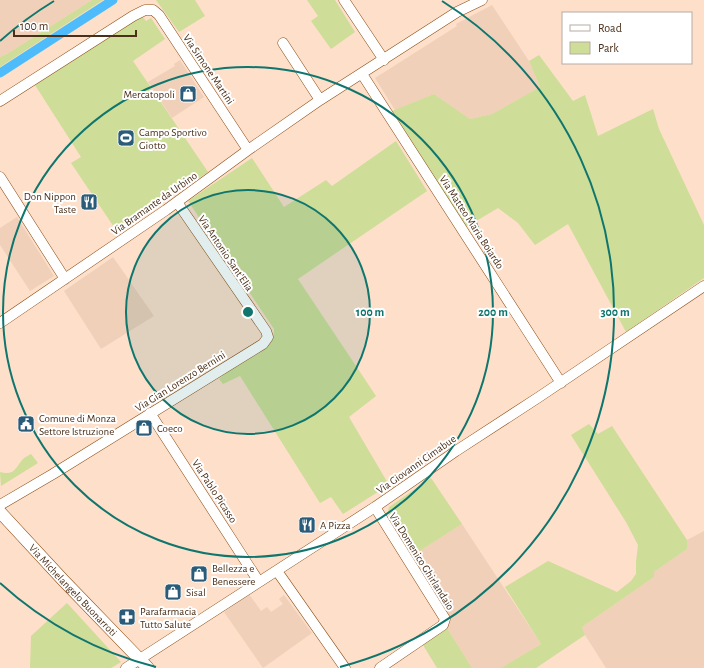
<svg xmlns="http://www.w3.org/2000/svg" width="704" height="668" font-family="'Alegreya Sans',sans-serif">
	<rect width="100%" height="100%" fill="#fddfca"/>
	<path fill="#f0d0b9" d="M0,0H92L7,54L0,57Z
		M492,5L529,61L540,87L492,114L470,119L434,94L395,110L375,78L457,26L456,24Z
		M180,60L204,97L172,118L148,82L175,66L174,64Z
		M17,217L54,276L30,291L0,245V228Z
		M113,257L154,316L101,349L64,291Z
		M462,524L541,644L501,668H472L447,628L451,619L433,588L435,584L415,554Z
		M704,531V667L703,668H606L585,635L582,627L654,577V572L687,549V540Z
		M249,594L261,611L267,607L271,612L283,604L279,599L284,595L312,633L263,668L224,612Z"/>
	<path fill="#cedd97" d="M92,0H103L0,67V57L7,54Z
		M156,0H195L205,16L179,32Z
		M307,0H335L355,32L331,49L311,21L318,16Z
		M142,16L146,21L151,18L165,39L133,61L208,172L132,223L130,220L116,230L71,163L81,157L35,85Z
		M539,55L573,101L585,95L598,136L653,109L659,129L704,225V278L626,332L568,224L535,245L518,223L498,208L466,227L392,111L434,94L470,119L492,114L540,87L529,61Z
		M396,141L427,191L298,279L376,396L349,417L389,485L343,514L331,497L320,503L240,376L223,384L219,379C224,374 230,370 236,366C251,356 275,350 274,329L188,201L252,158L284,207L326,180L332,186Z
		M589,424L598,434L612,426L687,540V549L654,572V577L582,627L585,635L536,668H501L541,644L505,587L548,561L617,592L631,581L636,574V562L638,545L626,522L571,435Z
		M31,454L38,463L1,486L0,472C15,476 15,468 23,459C25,457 29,455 31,454Z
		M431,478L462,524L415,554L390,516L388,512L389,507Z
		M67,603L121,662L111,668H30L31,636Z
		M447,628L472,668H437L423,645Z"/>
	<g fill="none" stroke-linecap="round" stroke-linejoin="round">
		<path stroke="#4ebcfb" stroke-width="9" d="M0,73L113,0"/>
		<g stroke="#8b4d13" stroke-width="11">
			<path id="minor" d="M344,0L384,60
				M283,43L320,100
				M362,74L561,383
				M0,101L133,16L145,10H153L159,15L248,150
				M0,177L65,279
				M0,323L166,210L248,150L320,100L457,12L482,0
				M150,413L259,582
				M0,505L53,474L263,344L268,337L266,331L177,202
				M375,507L445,619L443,625L380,668
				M277,571L345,668
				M126,668L375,507L456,451L539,397L704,286"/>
		</g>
		<g stroke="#8b4d13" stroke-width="13">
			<g id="tertiary">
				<path id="s1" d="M0,512L63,580L148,668"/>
			</g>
		</g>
		<use href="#minor" stroke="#fff" stroke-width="10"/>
		<use href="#tertiary" stroke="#fff" stroke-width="12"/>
	</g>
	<circle cx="248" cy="312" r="122" fill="#0f766e" fill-opacity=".12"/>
	<g fill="none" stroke="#0f766e" stroke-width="2">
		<circle cx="248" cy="312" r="122"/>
		<circle cx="248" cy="312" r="245"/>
		<path d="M156 667A367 367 0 0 1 0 583M0 41A367 367 0 0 1 54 1M442 1A367 367 0 0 1 340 667"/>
	</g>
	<defs>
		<g id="shop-square" transform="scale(0.9)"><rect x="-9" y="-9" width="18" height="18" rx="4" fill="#2a5b79" stroke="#fff"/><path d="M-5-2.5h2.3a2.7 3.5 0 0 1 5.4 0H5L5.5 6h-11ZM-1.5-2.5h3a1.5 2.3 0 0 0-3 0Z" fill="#fff"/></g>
		<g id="stadium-square" transform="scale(0.9)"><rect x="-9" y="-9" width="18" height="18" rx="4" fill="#2a5b79" stroke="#fff"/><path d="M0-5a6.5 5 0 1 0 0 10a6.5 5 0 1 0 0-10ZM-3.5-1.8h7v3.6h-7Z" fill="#fff"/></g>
		<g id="restaurant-square" transform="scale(0.9)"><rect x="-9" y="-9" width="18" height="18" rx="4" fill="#2a5b79" stroke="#fff"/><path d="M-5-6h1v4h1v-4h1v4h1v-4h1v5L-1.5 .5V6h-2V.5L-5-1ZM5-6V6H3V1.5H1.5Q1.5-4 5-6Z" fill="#fff"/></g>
		<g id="civic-square" transform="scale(0.9)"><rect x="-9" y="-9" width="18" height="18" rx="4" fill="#2a5b79" stroke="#fff"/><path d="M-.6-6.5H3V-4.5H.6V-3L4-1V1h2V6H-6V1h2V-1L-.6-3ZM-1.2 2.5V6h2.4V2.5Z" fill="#fff"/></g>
		<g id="pharmacy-square" transform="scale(0.9)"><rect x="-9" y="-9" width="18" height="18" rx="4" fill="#2a5b79" stroke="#fff"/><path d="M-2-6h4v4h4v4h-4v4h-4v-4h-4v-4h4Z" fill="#fff"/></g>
	</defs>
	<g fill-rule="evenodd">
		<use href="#shop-square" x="188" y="94"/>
		<use href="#stadium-square" x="126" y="138"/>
		<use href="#restaurant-square" x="89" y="202"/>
		<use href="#civic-square" x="26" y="424"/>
		<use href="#shop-square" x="144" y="428"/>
		<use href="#restaurant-square" x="307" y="525"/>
		<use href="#shop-square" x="199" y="574"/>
		<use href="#shop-square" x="173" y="592"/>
		<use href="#pharmacy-square" x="127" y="617"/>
	</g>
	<g text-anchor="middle" stroke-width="4" stroke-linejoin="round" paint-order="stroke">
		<g font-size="11" fill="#4b2f19" stroke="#fff">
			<text transform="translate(209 69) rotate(56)" y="4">Via Simone Martini</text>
			<text transform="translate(154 203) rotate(-35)" y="4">Via Bramante da Urbino</text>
			<text transform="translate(472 222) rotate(57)" y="4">Via Matteo Maria Boiardo</text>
			<text transform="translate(226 253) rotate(56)" y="4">Via Antonio Sant'Elia</text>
			<text transform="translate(180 381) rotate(-32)" y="4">Via Gian Lorenzo Bernini</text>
			<text transform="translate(416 464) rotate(-35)" y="4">Via Giovanni Cimabue</text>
			<text transform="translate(215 491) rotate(57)" y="4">Via Pablo Picasso</text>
			<text transform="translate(422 561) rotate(58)" y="4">Via Domenico Ghirlandaio</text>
			<text dy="4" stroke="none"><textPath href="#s1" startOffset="107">Via Michelangelo Buonarroti</textPath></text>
		</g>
		<g font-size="11" fill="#4b2f19" stroke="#fff" text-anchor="start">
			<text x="175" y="98" text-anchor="end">Mercatopoli</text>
			<text x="139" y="136">Campo Sportivo<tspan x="139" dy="13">Giotto</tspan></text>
			<text x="76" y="200" text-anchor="end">Don Nippon<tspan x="76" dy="13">Taste</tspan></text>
			<text x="39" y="422">Comune di Monza<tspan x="39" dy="13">Settore Istruzione</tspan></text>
			<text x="157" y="432">Coeco</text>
			<text x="320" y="529">A Pizza</text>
			<text x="212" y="572">Bellezza e<tspan x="212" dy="13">Benessere</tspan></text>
			<text x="186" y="596">Sisal</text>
			<text x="140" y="615">Parafarmacia<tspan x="140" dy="13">Tutto Salute</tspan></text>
		</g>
	</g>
	<circle cx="248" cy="312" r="6" fill="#0f766e" stroke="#fff" stroke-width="2"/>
	<g font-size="12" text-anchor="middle" font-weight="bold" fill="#0f766e" stroke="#fff" stroke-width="4" stroke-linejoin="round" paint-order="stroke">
		<text x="370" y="316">100 m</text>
		<text x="493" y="316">200 m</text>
		<text x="615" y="316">300 m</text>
	</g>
	<rect x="562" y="12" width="130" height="52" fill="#ffffff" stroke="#b7aca3"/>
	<rect x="570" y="25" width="20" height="6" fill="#ffffff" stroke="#b7aca3"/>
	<text x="598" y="32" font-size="12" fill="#4b2f19">Road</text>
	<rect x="570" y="42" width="20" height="12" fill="#cedd97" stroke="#b7aca3"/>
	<text x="598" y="52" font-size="12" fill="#4b2f19">Park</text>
	<path d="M14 30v6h122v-6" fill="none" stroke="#4b2f19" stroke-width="2"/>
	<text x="20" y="30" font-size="12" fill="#4b2f19" stroke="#ffffff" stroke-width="3" paint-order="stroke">100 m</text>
</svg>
